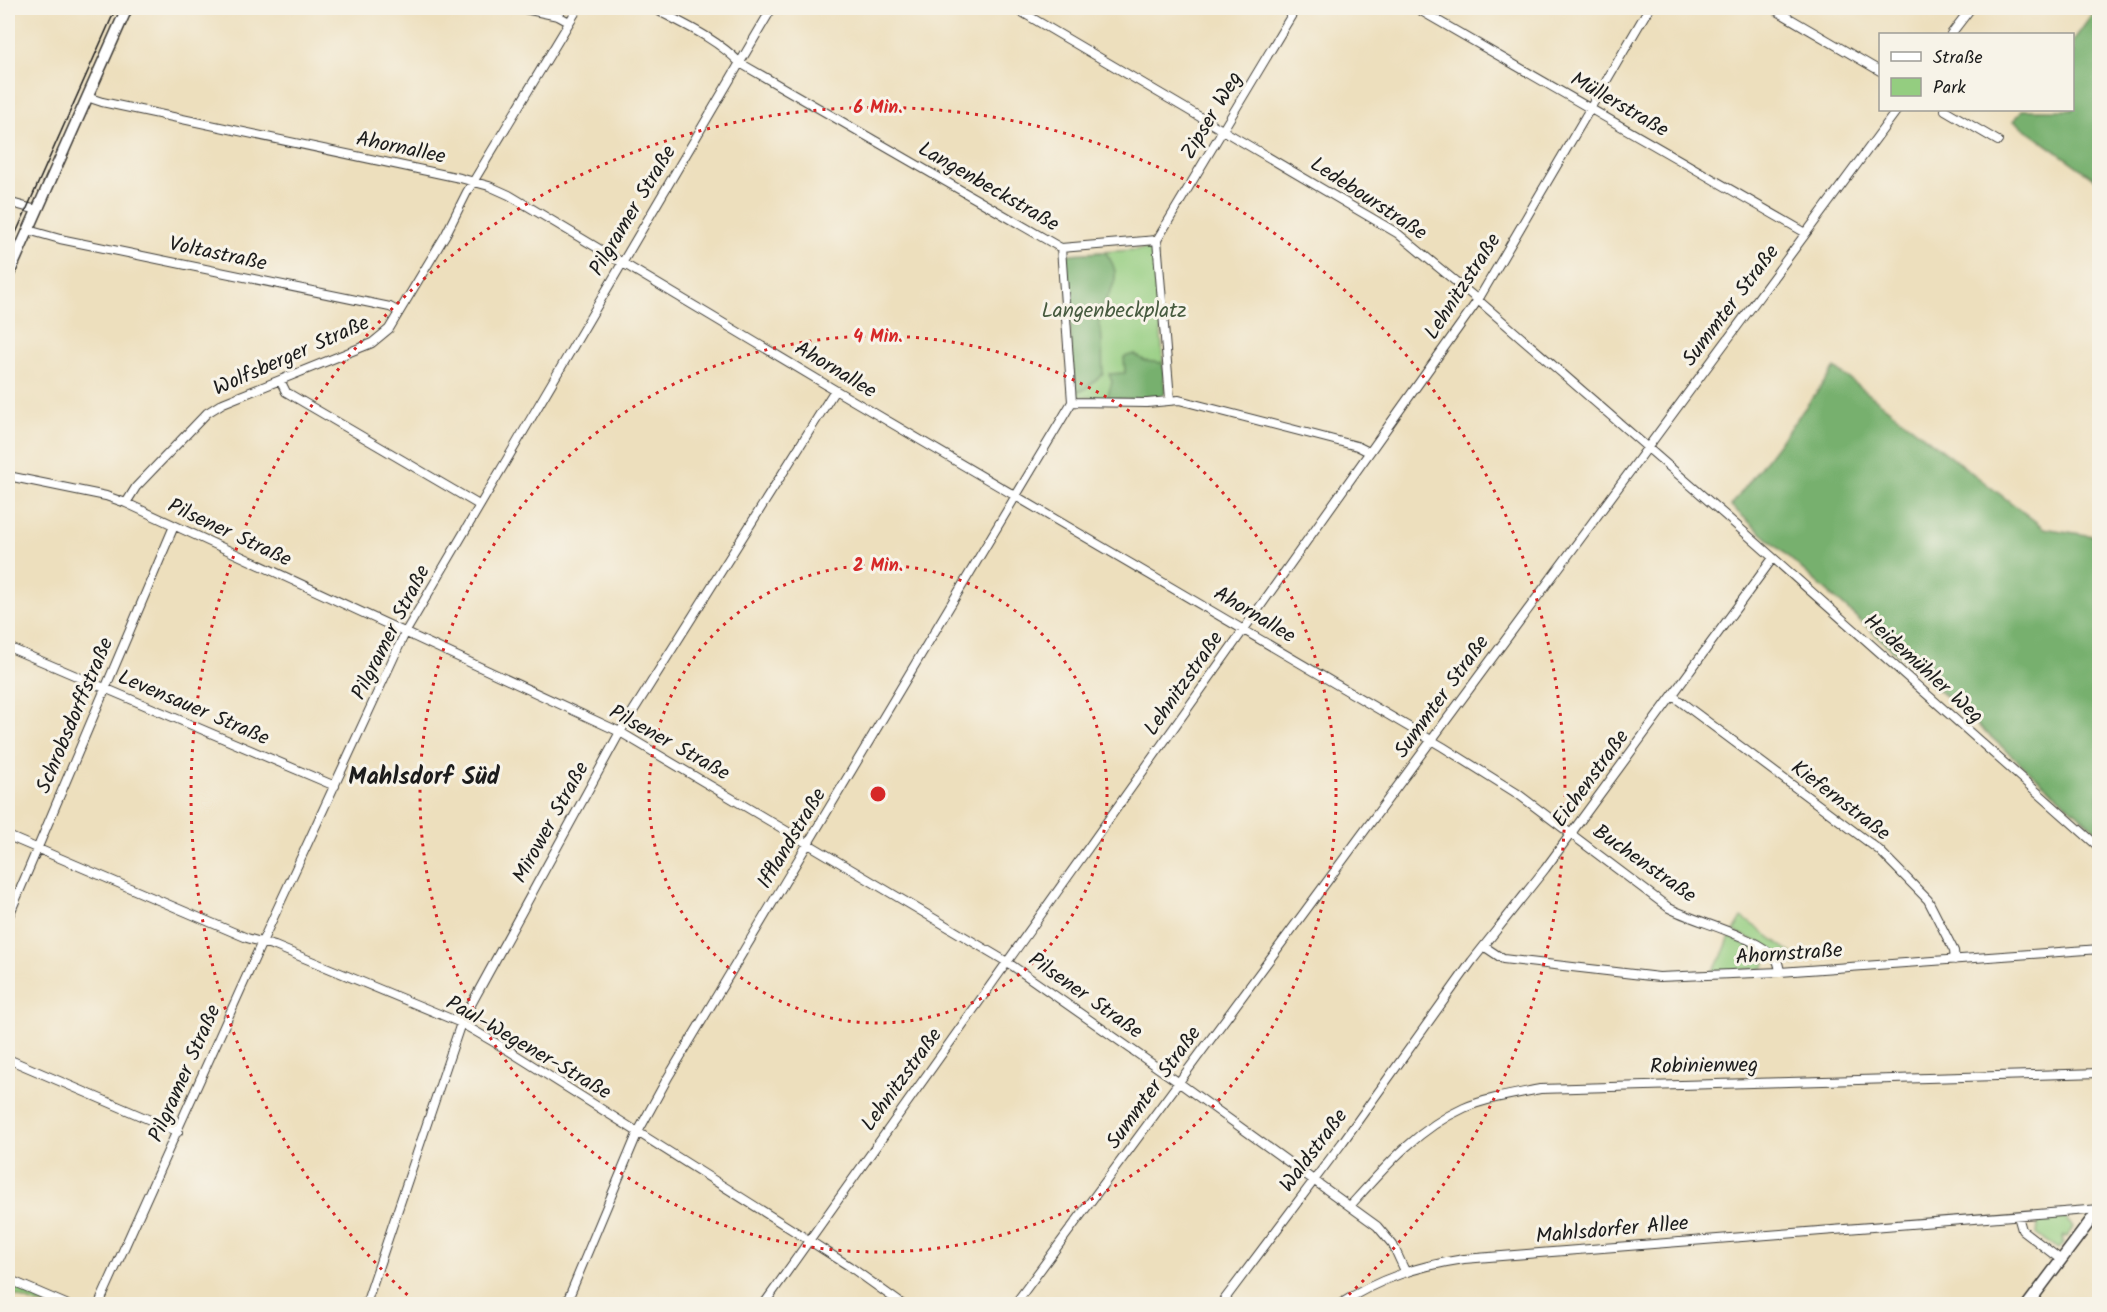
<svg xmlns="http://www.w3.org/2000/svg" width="2107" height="1312" font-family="Kalam,sans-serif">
	<rect width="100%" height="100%" fill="#f7f3e8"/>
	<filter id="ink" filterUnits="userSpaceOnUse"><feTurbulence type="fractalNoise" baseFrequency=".0167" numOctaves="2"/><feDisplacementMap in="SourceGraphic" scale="12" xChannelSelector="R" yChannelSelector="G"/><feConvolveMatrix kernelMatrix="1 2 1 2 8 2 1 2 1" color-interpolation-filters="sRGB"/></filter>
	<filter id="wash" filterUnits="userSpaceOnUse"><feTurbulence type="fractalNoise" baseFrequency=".008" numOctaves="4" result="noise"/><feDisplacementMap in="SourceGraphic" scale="24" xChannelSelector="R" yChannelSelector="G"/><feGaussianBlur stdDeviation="1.35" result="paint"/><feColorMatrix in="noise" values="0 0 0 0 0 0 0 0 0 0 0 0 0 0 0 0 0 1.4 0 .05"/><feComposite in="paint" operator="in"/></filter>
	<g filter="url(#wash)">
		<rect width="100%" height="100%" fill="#eddfbd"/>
		<path fill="#94cd80" stroke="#58744e" stroke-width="1.5" d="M1147,249L1156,254L1165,394L1118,399L1077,396L1074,392L1066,258L1070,254Z
			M1742,917L1801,960L1796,966L1766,946L1734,931Z
			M1730,936L1766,956L1764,968L1711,973L1722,956Z
			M2044,1217L2065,1218L2073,1227L2067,1237L2064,1236L2062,1240L2064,1242L2058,1249L2037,1235L2038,1224Z
			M8,1284L54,1304H37L8,1292Z"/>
		<path fill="#77b06e" stroke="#4a6645" stroke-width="1.5" d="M2097,8H2100L2099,182L2014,121L2022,110H2072L2073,41Z
			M1105,252C1130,283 1102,292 1099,322C1099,326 1100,328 1101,331C1103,345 1102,360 1103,374L1084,390L1074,392L1066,258L1070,254Z
			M1134,354L1145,361L1163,363L1165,394L1155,399H1107L1112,382L1109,374L1125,373L1124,357Z
			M1835,368L2044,528L2099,537L2100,777L2097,781L2099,784V833L1731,506Z"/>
	</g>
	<g filter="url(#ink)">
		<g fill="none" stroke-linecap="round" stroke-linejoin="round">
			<g stroke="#3b3934" stroke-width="10">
				<path id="minor" d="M520,8L558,16L569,22
					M653,8C683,24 716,38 740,63L1061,248
					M1015,8L1397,233L1478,300L1726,516L2100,848
					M1416,8L1806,233
					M1772,8L1880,71
					M1951,34L1971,8
					M87,97L102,102L460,178L489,186L509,195L835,390L1443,747L1518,794L1669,908C1695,922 1760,937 1776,959C1779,963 1779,967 1780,972
					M1945,110L1998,141
					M8,202L37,210
					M28,230L60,239L390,307L399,312
					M1157,240L1296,8
					M1061,248L1157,240L1170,399
					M1061,248L1072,402
					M280,380L286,392L479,505
					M1072,402L1147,403L1179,400L1357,446L1369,452
					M8,476L106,496L126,503L620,732L1007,962L1178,1082L1377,1226L1393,1245L1405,1271
					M126,503L136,487L207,413L223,403L372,343L389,329L446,234L467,192L578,8
					M8,647L335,786
					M1673,696L1879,850L1928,900L1954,951L1955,960
					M8,836L247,938L275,946L461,1023L511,1052L810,1241L849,1266L902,1304
					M8,918L174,526
					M1485,947L1503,959L1659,977L1780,972L2100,949
					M8,1059L178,1132
					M1350,1206C1384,1168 1417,1129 1464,1108C1488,1098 1515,1094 1540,1089L2100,1073
					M2018,1216L2022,1230L2061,1260
					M8,1279L66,1304
					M99,1304L262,942L405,633L772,8
					M366,1304L461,1023L620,732L835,390
					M566,1304L638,1132L667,1079L1072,402
					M764,1304L1478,300L1649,8
					M1015,1304L1897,110
					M1221,1304L1342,1143L1472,961L1545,869L1773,558
					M1340,1304C1380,1278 1418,1266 1464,1259L2100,1209"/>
			</g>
			<g stroke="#3b3934" stroke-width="13">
				<path id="tertiary" d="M2028,1304L2100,1208"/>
			</g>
			<g stroke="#3b3934" stroke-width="13">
				<path id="secondary" d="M8,276L127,8"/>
			</g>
			<use href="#minor" stroke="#fff" stroke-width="8"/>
			<use href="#tertiary" stroke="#fff" stroke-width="10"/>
			<use href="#secondary" stroke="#fff" stroke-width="10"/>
			<path stroke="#1c1c1c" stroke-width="1.5" d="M8,251L116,8"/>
		</g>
	</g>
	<g fill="none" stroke="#d62828" stroke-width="3" stroke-dasharray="3 6">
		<circle cx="878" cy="794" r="229"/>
		<circle cx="878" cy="794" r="458"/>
		<path d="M414 1301A687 687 0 1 1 1342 1301"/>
	</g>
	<g text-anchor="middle" stroke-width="6" stroke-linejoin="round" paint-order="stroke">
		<g font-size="21" fill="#1c1c1c" stroke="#f7f3e8">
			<text transform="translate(1620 104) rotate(30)" y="7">Müllerstraße</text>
			<text transform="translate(1211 115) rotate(-59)" y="7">Zipser Weg</text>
			<text transform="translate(401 147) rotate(12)" y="7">Ahornallee</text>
			<text transform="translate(989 186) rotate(30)" y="7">Langenbeckstraße</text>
			<text transform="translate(1369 198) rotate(33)" y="7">Ledebourstraße</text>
			<text transform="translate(632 210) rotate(-59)" y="7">Pilgramer Straße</text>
			<text transform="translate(218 253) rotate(12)" y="7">Voltastraße</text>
			<text transform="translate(1462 286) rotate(-57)" y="7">Lehnitzstraße</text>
			<text transform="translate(1730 305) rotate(-53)" y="7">Summter Straße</text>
			<text transform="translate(291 355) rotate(-24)" y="7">Wolfsberger Straße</text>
			<text transform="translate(836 369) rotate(31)" y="7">Ahornallee</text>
			<text transform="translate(230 532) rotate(25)" y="7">Pilsener Straße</text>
			<text transform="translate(1255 614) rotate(31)" y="7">Ahornallee</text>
			<text transform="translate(390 632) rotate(-63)" y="7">Pilgramer Straße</text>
			<text transform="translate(1924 668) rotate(42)" y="7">Heidemühler Weg</text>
			<text transform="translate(1183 683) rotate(-55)" y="7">Lehnitzstraße</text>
			<text transform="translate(1441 696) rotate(-54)" y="7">Summter Straße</text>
			<text transform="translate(194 707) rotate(23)" y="7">Levensauer Straße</text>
			<text transform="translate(74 715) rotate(-67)" y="7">Schrobsdorffstraße</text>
			<text transform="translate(670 742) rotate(29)" y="7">Pilsener Straße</text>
			<text transform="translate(1590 778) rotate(-54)" y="7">Eichenstraße</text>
			<text transform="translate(1841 800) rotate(37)" y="7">Kiefernstraße</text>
			<text transform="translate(550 822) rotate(-61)" y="7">Mirower Straße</text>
			<text transform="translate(791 838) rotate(-59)" y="7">Ifflandstraße</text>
			<text transform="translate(1645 863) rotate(35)" y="7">Buchenstraße</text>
			<text transform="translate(1789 953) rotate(-4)" y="7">Ahornstraße</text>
			<text transform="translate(1086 995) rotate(35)" y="7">Pilsener Straße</text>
			<text transform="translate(529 1047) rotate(30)" y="7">Paul-Wegener-Straße</text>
			<text transform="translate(1704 1065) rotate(-1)" y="7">Robinienweg</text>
			<text transform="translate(184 1073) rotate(-66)" y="7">Pilgramer Straße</text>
			<text transform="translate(901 1079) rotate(-54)" y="7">Lehnitzstraße</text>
			<text transform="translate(1153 1087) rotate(-54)" y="7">Summter Straße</text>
			<text transform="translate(1313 1150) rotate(-53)" y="7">Waldstraße</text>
			<text transform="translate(1612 1229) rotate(-5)" y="7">Mahlsdorfer Allee</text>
		</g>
		<g font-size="21" fill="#465a3f" stroke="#f7f3e8">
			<text x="1114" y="317">Langenbeckplatz</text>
		</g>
		<g font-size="24" font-weight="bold" fill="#1c1c1c" stroke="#f7f3e8">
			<text x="424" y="784">Mahlsdorf Süd</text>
		</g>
	</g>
	<circle cx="878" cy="794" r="9" fill="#d62828" stroke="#f7f3e8" stroke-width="3"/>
	<g font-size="18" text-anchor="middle" font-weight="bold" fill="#d62828" stroke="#f7f3e8" stroke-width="6" stroke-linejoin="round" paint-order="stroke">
		<text x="878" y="113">6 Min.</text>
		<text x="878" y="342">4 Min.</text>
		<text x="878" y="571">2 Min.</text>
	</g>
	<rect width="2107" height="1312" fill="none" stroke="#f7f3e8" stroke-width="30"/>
	<rect x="1879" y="33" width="195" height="78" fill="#f7f3e8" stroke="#9f9d96" stroke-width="1.5"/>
	<rect x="1891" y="52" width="30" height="9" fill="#ffffff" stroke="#9f9d96" stroke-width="1.5"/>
	<text x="1933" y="63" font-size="18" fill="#1c1c1c">Straße</text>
	<rect x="1891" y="78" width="30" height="18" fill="#94cd80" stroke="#9f9d96" stroke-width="1.5"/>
	<text x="1933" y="93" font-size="18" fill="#1c1c1c">Park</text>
</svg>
